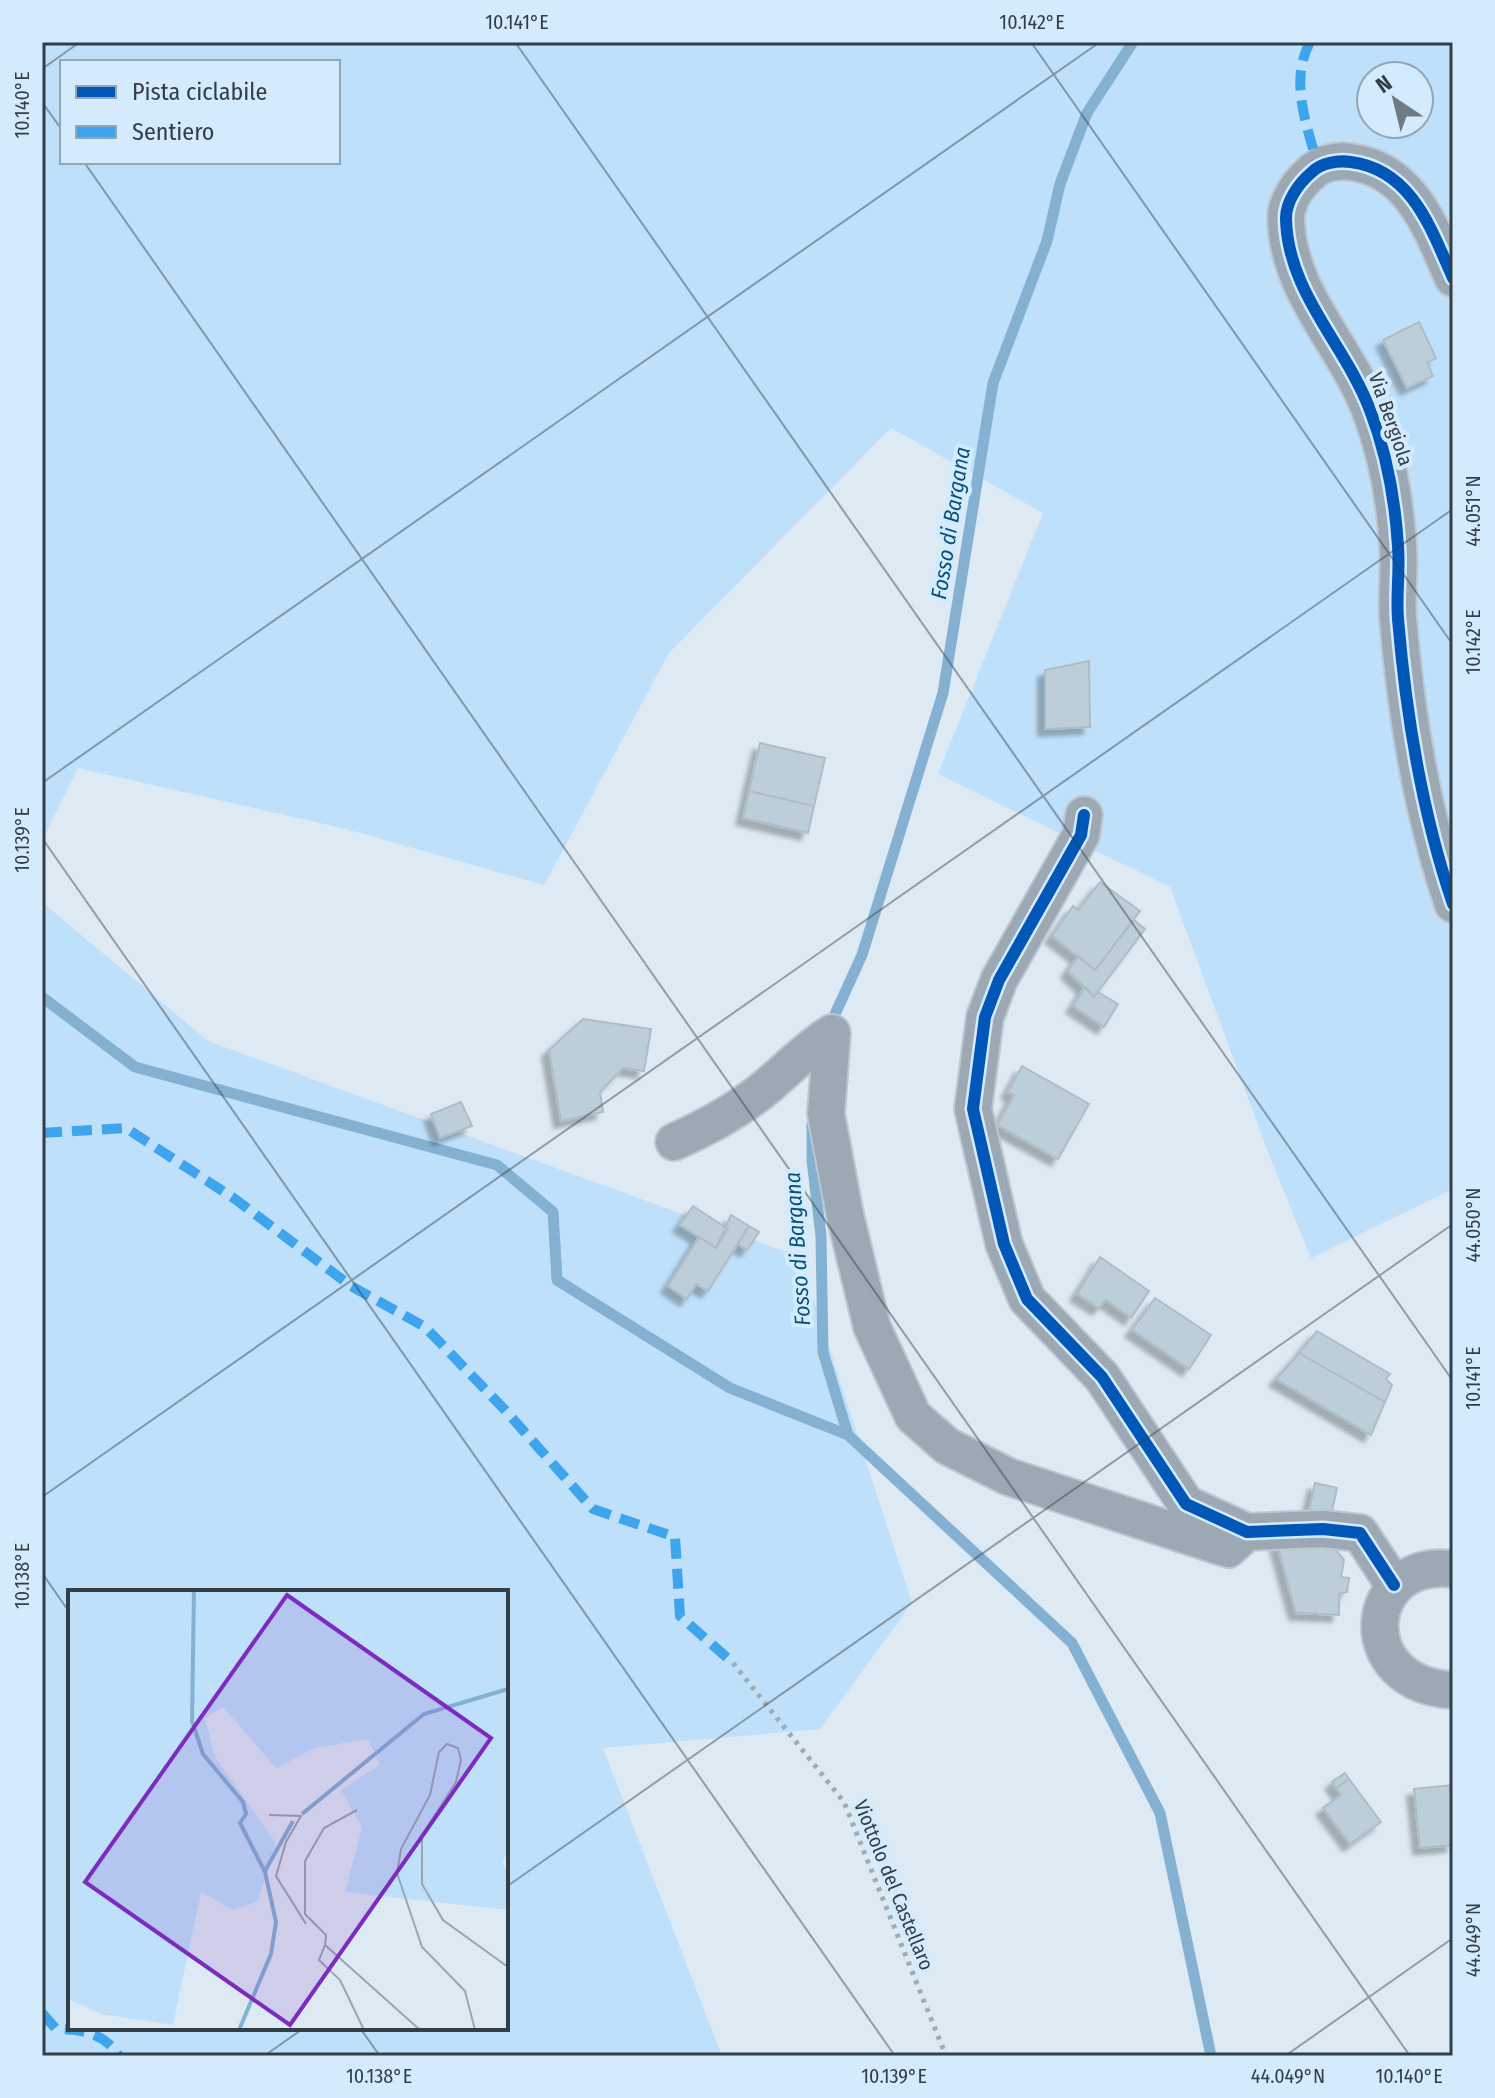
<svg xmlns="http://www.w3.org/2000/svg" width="1495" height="2098" font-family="'Fira Sans Condensed',sans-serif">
	<defs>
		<filter id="shadow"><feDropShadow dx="-7" dy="7" stdDeviation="2" flood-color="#0004"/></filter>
	</defs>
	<rect width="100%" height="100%" fill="#ddeaf4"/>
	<path fill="#bfe0fa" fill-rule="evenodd" d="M42,42H1453V1189L1311,1258L1268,1152L1170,887L938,774L1043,513L891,428L669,653L544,885L346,829L78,768L42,841ZM62,62H338V162H62ZM1371,76H1419V124H1371Z
		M42,902L208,1041L800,1257L912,1603L820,1729L603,1748L722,2056H42ZM70,1592H506V2028H70Z"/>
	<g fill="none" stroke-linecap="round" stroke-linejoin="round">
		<path stroke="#84b1d1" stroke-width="11" d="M42,997L135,1067L497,1165L553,1212L557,1280L730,1388L848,1435L1072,1643L1160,1813L1211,2056
			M831,1023L862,955L943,693L993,383L1047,241L1060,184L1087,113L1133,42
			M812,1125V1160L821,1236L823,1352L848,1435"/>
	</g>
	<path fill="#bdcedb" stroke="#b0bcc4" stroke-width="2" filter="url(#shadow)" d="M1419,322L1436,358L1427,363L1433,376L1407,388L1383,340Z
		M1089,661L1090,727L1045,729V670Z
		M760,743L825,758L814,806L749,791Z
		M749,791L814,806L808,833L743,818Z
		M1100,882L1140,911L1095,970L1052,936L1073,906L1078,910Z
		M1134,920L1145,929L1094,997L1068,971L1078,956L1095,970Z
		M1085,987L1094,997L1098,992L1118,1004L1104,1027L1073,1006Z
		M583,1019L651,1029L644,1071L623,1068L600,1092L603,1112L561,1121L549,1050Z
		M1022,1066L1089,1104L1058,1159L997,1125L1014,1095L1008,1092Z
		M461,1102L472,1126L440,1138L431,1114Z
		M693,1206L728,1229L716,1248L680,1225Z
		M731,1215L749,1226L708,1291L696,1284L687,1299L668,1286L699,1237L716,1248Z
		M749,1226L759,1232L747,1250L738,1244Z
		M1100,1257L1149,1291L1131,1318L1106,1300L1099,1308L1077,1294Z
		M1155,1298L1211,1335L1189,1369L1132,1330Z
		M1317,1331L1390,1374L1386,1379L1392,1385L1385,1402L1299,1353Z
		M1299,1353L1385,1402L1371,1435L1276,1379Z
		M1315,1483L1337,1488L1329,1525L1307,1520Z
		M1325,1536L1344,1560L1341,1577L1349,1578L1347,1592L1339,1594V1615L1296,1613L1277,1544Z
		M1345,1773L1349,1779L1336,1788L1332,1782Z
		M1349,1779L1381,1822L1350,1844L1323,1808L1341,1795L1336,1788Z
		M1453,1785V1845L1420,1848L1414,1789Z"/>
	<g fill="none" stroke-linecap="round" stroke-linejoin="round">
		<g stroke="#bdc7d0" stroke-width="40">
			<path id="minor" d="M1453,278C1431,229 1412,170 1351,162C1338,160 1321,163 1312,172C1299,183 1286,201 1286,218C1287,292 1345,344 1370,410C1387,454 1395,499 1398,546C1400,570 1396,595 1398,619C1406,715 1422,813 1453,904
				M1084,815L1081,835L999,980L985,1017L973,1109L1004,1244L1027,1299L1102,1377L1186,1504L1247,1532L1323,1529L1360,1533L1394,1585
				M674,1142C708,1127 741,1109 770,1084C791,1066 808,1048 832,1033L826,1114L845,1215L872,1327L913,1416L947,1446L1009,1477L1228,1549L1247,1532
				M1453,1569C1361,1558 1350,1685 1453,1690"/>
		</g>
		<path stroke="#a0abb3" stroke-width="5" stroke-dasharray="4 6" stroke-linecap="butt" d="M733,1663L844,1802L946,2056"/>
		<use href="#minor" stroke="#9ca9b4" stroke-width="36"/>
		<path stroke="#3ea4ec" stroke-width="10" stroke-dasharray="20 10" stroke-linecap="butt" d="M1310,42C1289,81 1307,126 1318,166
			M42,1133L126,1128L235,1199L351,1286L425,1327L505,1410L593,1509L675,1537L680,1616L733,1663
			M42,2013L56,2029C81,2029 105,2033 119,2056"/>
		<g stroke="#d4ebfd" stroke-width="17">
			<path id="cycleway" d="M1453,278C1431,229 1412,170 1351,162C1338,160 1321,163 1312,172C1299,183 1286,201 1286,218C1287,292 1345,344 1370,410C1387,454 1395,499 1398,546C1400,570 1396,595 1398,619C1406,715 1422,813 1453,904
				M1084,815L1081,835L999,980L985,1017L973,1109L1004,1244L1027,1299L1102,1377L1186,1504L1247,1532L1323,1529L1360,1533L1394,1585"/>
		</g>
		<use href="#cycleway" stroke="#0057b8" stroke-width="12"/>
	</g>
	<path fill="none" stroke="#333e47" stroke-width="2" stroke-opacity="0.45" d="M515,42L1453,1381M1031,42L1453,645M42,69L80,42M42,102L62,130M84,162L1410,2056M42,783L1100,42M42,838L895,2056M42,1497L1453,509M42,1573L70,1613M506,1887L1453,1224M360,2028L380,2056M264,2056L304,2028M1285,2056L1453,1938"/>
	<g text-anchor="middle" stroke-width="8" stroke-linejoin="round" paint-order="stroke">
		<g font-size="20" fill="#333e47" stroke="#d4ebfd">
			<text transform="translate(1391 419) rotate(71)" y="7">Via Bergiola</text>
			<text transform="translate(894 1885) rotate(68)" y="7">Viottolo del Castellaro</text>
		</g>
		<g font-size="22" font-style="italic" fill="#07517a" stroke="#d4ebfd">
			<text transform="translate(950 523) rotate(-81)" y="8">Fosso di Bargana</text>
			<text transform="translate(797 1249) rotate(-94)" y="8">Fosso di Bargana</text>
		</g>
	</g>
	<g transform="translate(68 1590)">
		<rect width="440" height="440" fill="#ddeaf4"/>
		<path d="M0,0H440V262L434,273L440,281V320L277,302L294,238L273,200L312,175L300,149L247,158L208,178L155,117L137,128L147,167L208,253L190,311L165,320L133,302L105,435L33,424L0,409Z" fill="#bfe0fa"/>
		<path fill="none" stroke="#84b1d1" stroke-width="4" d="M126,0L124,131L135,164L175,212L178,224L172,233L197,282L208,332L203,364L171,440M234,224L356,124L440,99M197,281L225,231"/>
		<path fill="none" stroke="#99a5af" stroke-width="2" d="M201,225L233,226L218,252L208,286L238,334M257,355L258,345L237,324V271L256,238L289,220M296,440L272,390L251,370L257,355L352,440M407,440L397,401L354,357L329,283L333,259L362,205L371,162L379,154L390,158L393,170L388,192L354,245V294L375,330L440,377"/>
		<path fill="#7b2cbf" fill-opacity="0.15" stroke="#7b2cbf" stroke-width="4" d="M219,5L423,148L222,435L17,292Z"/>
		<rect width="440" height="440" fill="none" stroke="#333e47" stroke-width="4"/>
	</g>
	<rect width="1495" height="2098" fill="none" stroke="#d4ebfd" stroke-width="88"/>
	<rect x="60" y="60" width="280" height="104" fill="#d4ebfd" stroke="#94a6b4" stroke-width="2"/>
	<rect x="76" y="86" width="40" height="12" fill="#0057b8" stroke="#94a6b4" stroke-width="2"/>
	<text x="132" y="100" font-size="24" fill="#333e47">Pista ciclabile</text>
	<rect x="76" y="126" width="40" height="12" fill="#3ea4ec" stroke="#94a6b4" stroke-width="2"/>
	<text x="132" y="140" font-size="24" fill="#333e47">Sentiero</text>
	<g transform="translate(1395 100) rotate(325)"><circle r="38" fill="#d4ebfd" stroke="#94a6b4" stroke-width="2"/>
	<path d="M0-6L14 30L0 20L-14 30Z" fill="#6e7a84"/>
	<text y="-12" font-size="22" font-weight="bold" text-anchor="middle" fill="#333e47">N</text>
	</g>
	<rect x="44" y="44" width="1407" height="2010" fill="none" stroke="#333e47" stroke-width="3"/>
	<g font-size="20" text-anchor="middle" fill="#333e47">
		<text x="517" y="29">10.141°E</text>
		<text x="1032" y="29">10.142°E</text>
		<text transform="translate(22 105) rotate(-90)" y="7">10.140°E</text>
		<text transform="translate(1473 511) rotate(-90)" y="7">44.051°N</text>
		<text transform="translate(1473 642) rotate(-90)" y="7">10.142°E</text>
		<text transform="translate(22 840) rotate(-90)" y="7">10.139°E</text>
		<text transform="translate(1473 1225) rotate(-90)" y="7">44.050°N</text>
		<text transform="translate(1473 1378) rotate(-90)" y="7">10.141°E</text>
		<text transform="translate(22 1576) rotate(-90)" y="7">10.138°E</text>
		<text transform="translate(1473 1940) rotate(-90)" y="7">44.049°N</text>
		<text x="379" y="2083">10.138°E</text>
		<text x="894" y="2083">10.139°E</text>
		<text x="1288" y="2083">44.049°N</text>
		<text x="1409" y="2083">10.140°E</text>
	</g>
</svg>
